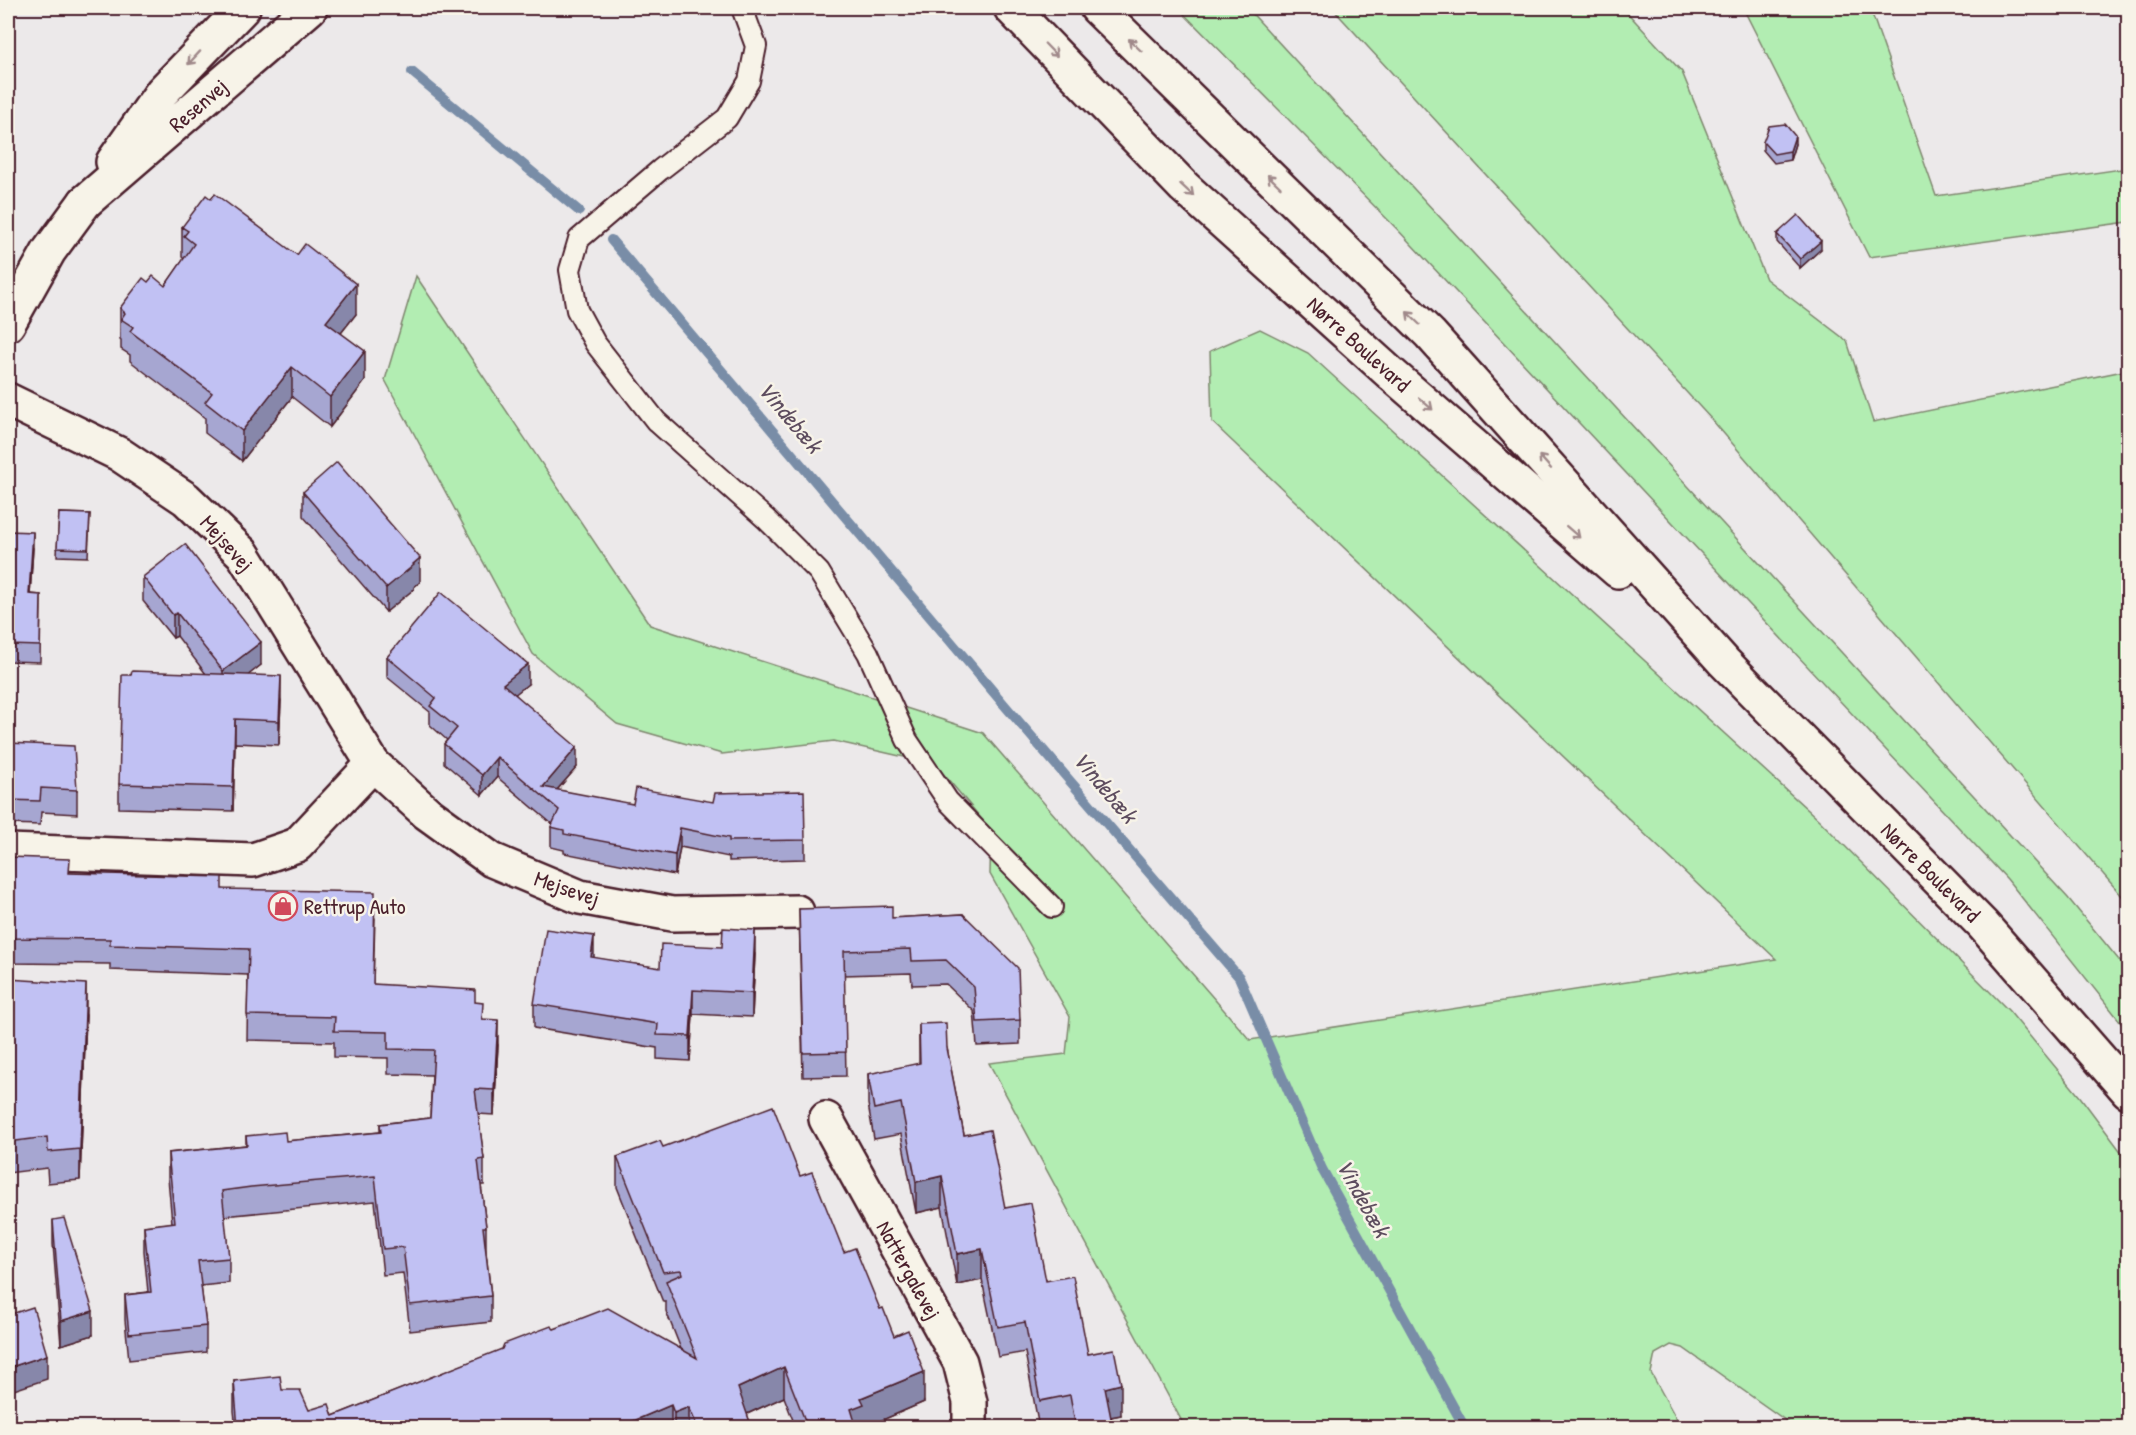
<svg xmlns="http://www.w3.org/2000/svg" width="2136" height="1435" viewBox="0 0 2136 1435" font-family="'Patrick Hand',sans-serif">
<rect width="100%" height="100%" fill="#ece9ea"/>
<filter id="ink" filterUnits="userSpaceOnUse"><feTurbulence type="fractalNoise" baseFrequency=".0167" numOctaves="2"/><feDisplacementMap in="SourceGraphic" scale="12" xChannelSelector="R" yChannelSelector="G"/><feConvolveMatrix kernelMatrix="1 2 1 2 8 2 1 2 1" color-interpolation-filters="sRGB"/></filter>
<g filter="url(#ink)">
<!-- green -->
<g fill="#b2edb2" stroke="#7e866e" stroke-width="1.5">
<polygon points="1178,8 1247,8 2068,898 2128,971 2128,1031 2007,879 1397,229"/>
<polygon points="1332,8 1623,8 1682,72 1766,279 1847,341 1873,422 2128,370 2128,903 1713,421"/>
<polygon points="1743,8 1870,8 1936,196 2128,168 2128,222 1869,257"/>
<polygon points="416,276 650,625 983,733 1250,1040 1776,959 1212,422 1210,351 1260,329 1308,353 1819,820 2009,1011 2081,1098 2128,1161 2128,1427 1795,1427 1683,1348 1671,1345 1655,1354 1651,1373 1681,1427 1185,1427 989,1063 1066,1054 1070,1017 990,874 991,830 935,764 834,741 722,754 617,724 533,654 385,380"/>
</g>
<g fill="none" stroke-linecap="round" stroke-linejoin="round">
<!-- stream -->
<g stroke="#798da7" stroke-width="10">
<polyline points="412,72 579,211"/>
<polyline points="611,240 1007,708 1239,977 1322,1169 1465,1428"/>
</g>
<!-- lane casing -->
<g stroke="#4a1f2b" stroke-width="24">
<polyline id="lane" points="742,8 756,46 749,81 727,118 660,170 579,239 570,270 577,310 595,343 656,421 766,519 819,572 868,653 907,740 948,801 1052,907"/>
</g>
<!-- street casing -->
<g stroke="#4a1f2b" stroke-width="38">
<g id="street">
<polyline points="8,324 49,251 85,202"/>
<polyline points="8,400 119,454 186,499 243,554 373,764 427,813 492,860 580,897 672,914 797,912"/>
<polyline points="8,851 253,860 297,845 373,764"/>
<polyline points="826,1119 960,1362 970,1402 970,1428"/>
</g>
</g>
<!-- secondary casing -->
<g stroke="#4a1f2b" stroke-width="38">
<g id="secondary">
<polyline points="1011,8 1184,187 1389,372 1618,571"/>
<polyline points="1097,8 1430,334 1724,662 1983,925 2128,1091"/>
<polyline points="113,162 162,92 243,8"/>
<polyline points="85,202 310,8"/>
</g>
</g>
<!-- lane -->
<use href="#lane" stroke="#f7f3e8" stroke-width="20"/>
<!-- street -->
<use href="#street" stroke="#f7f3e8" stroke-width="33"/>
<!-- secondary -->
<use href="#secondary" stroke="#f7f3e8" stroke-width="33"/>
</g>
<!-- wall -->
<g fill="#a6a6d1" stroke="#4a1f2b" stroke-width="1.5">
<polygon points="1763,142 1795,144 1790,160 1774,163 1763,150"/>
<polygon points="182,227 356,314 341,333 365,381 330,427 292,397 242,461 205,433 205,418 130,361 130,355 121,349 121,340 120,339 120,308 148,282 165,286 184,259 182,257"/>
<polygon points="1777,234 1821,249 1800,268 1777,242"/>
<polygon points="303,492 420,582 414,587 414,589 386,612 303,516"/>
<polygon points="59,513 90,514 88,557 57,556"/>
<polygon points="8,531 33,548 30,594 41,595 40,662 8,661"/>
<polygon points="143,577 261,665 248,675 281,700 279,745 235,743 233,811 119,808 119,784 206,674 177,636 173,638 143,601"/>
<polygon points="387,657 528,684 515,694 577,767 557,790 805,840 805,859 729,861 729,857 680,847 675,875 564,853 564,850 551,847 551,827 552,824 497,777 482,795 444,763 444,744 447,740 430,725 430,712 387,677"/>
<polygon points="8,743 77,790 77,814 41,812 40,825 8,824"/>
<polygon points="8,857 70,873 222,889 375,918 373,984 475,1002 483,1019 498,1045 494,1115 478,1114 484,1159 484,1185 481,1185 486,1227 486,1252 491,1296 491,1322 410,1331 403,1273 383,1275 375,1201 224,1216 229,1258 229,1283 201,1286 206,1326 206,1352 129,1360 125,1320 125,1295 148,1292 144,1251 144,1226 172,1223 168,1178 168,1153 246,1145 246,1136 286,1141 380,1132 380,1124 430,1118 432,1075 388,1074 388,1058 334,1057 334,1042 247,1040 248,975 110,970 110,964 8,963"/>
<polygon points="799,909 892,918 963,914 1020,1020 1020,1044 977,1046 974,1011 946,984 912,985 911,973 844,975 846,1076 803,1077"/>
<polygon points="755,954 752,1017 693,1014 690,1061 657,1059 657,1048 534,1028 534,1004 594,958 660,968"/>
<polygon points="8,979 86,1015 80,1180 48,1183 47,1168 8,1173"/>
<polygon points="919,1024 947,1048 964,1135 1088,1354 1121,1415 1111,1417 1113,1428 1070,1428 1070,1426 1060,1428 1039,1428 1025,1352 998,1357 982,1280 957,1285 942,1207 916,1213 901,1134 874,1139 868,1104 868,1074 919,1064"/>
<polygon points="663,1147 800,1176 844,1252 880,1309 894,1336 924,1402 864,1428 796,1428 784,1397 747,1414 752,1428 236,1428 234,1411 234,1381 282,1390 309,1410 333,1416 554,1329 681,1349 666,1311 666,1302 663,1302 617,1187 617,1157"/>
<polygon points="53,1220 93,1335 61,1345 53,1244"/>
</g>
<!-- shaded-wall -->
<g fill="#8787aa" stroke="#4a1f2b" stroke-width="1.5">
<polygon points="1795,136 1795,144 1790,160 1790,151"/>
<polygon points="1821,241 1821,249 1800,268 1800,259"/>
<polygon points="356,284 356,314 326,352 326,322"/>
<polygon points="365,351 365,381 330,427 330,397"/>
<polygon points="292,367 292,397 242,461 242,431"/>
<polygon points="33,532 33,548 29,611 29,594"/>
<polygon points="420,558 420,582 414,587 414,589 386,612 386,588"/>
<polygon points="177,613 177,636 173,638 173,615"/>
<polygon points="261,642 261,665 223,695 223,671"/>
<polygon points="528,664 528,684 503,704 503,684"/>
<polygon points="281,676 281,700 279,745 279,721"/>
<polygon points="235,719 235,743 233,811 233,787"/>
<polygon points="577,747 577,767 548,800 543,787"/>
<polygon points="497,757 497,777 482,795 482,775"/>
<polygon points="680,828 680,847 675,875 675,855"/>
<polygon points="755,930 755,954 752,1017 752,993"/>
<polygon points="594,936 594,961 591,957"/>
<polygon points="86,984 86,1015 80,1180 80,1149"/>
<polygon points="693,990 693,1014 690,1061 690,1036"/>
<polygon points="498,1020 498,1045 494,1115 494,1090"/>
<polygon points="942,1176 942,1207 916,1213 916,1182"/>
<polygon points="11,1235 11,1251 8,1252 8,1236"/>
<polygon points="982,1249 982,1280 957,1285 957,1254"/>
<polygon points="93,1311 93,1335 61,1345 61,1321"/>
<polygon points="47,1355 47,1379 8,1392 8,1368"/>
<polygon points="784,1367 784,1397 738,1418 738,1388"/>
<polygon points="924,1372 924,1402 864,1428 848,1428 851,1409 861,1398"/>
<polygon points="1121,1384 1121,1415 1105,1418 1105,1388"/>
<polygon points="671,1405 671,1428 617,1428"/>
<polygon points="689,1407 689,1428 674,1428 674,1413"/>
</g>
<!-- building -->
<g fill="#c1c1f3" stroke="#4a1f2b" stroke-width="1.5">
<polygon points="1785,124 1795,136 1790,151 1774,154 1763,142 1769,126"/>
<polygon points="215,194 297,255 305,244 356,284 326,322 365,351 330,397 292,367 242,431 205,402 212,393 130,331 133,327 121,319 125,313 120,308 143,278 148,282 153,276 165,286 194,244 184,236 188,231 182,227 206,195 211,199"/>
<polygon points="1798,215 1821,241 1800,259 1777,234"/>
<polygon points="337,462 420,558 413,564 414,565 386,588 303,492"/>
<polygon points="59,513 90,514 88,549 57,548"/>
<polygon points="8,531 33,532 29,594 41,595 40,646 8,645"/>
<polygon points="185,544 261,642 223,671 177,613 173,615 143,577"/>
<polygon points="441,592 528,664 503,684 577,747 543,787 633,804 636,788 713,802 715,793 804,791 805,840 729,841 729,838 680,828 675,855 564,834 564,830 551,827 559,810 497,757 482,775 444,744 457,728 430,706 436,698 387,657"/>
<polygon points="132,671 281,676 279,721 235,719 233,787 119,784 122,675 131,675"/>
<polygon points="8,743 74,746 77,790 41,788 40,801 8,800"/>
<polygon points="8,857 70,859 69,873 222,877 222,889 375,892 373,984 475,990 475,1002 483,1003 482,1019 498,1020 494,1090 475,1089 484,1159 478,1160 486,1227 483,1227 491,1296 410,1305 403,1247 383,1249 375,1176 251,1187 222,1191 229,1258 198,1261 206,1326 129,1334 125,1295 151,1292 144,1226 175,1222 168,1153 247,1145 246,1136 285,1132 286,1141 381,1132 380,1124 430,1118 434,1050 388,1049 388,1032 334,1031 335,1017 247,1015 249,949 110,945 110,939 8,938"/>
<polygon points="892,906 892,918 963,914 1018,968 1020,1020 977,1022 974,987 946,960 912,961 911,949 844,951 846,1052 803,1053 799,909"/>
<polygon points="723,928 755,930 752,993 693,990 690,1036 657,1035 658,1024 534,1004 546,929 594,936 591,957 660,968 661,944 722,947"/>
<polygon points="8,979 86,984 80,1149 48,1152 47,1137 8,1142"/>
<polygon points="946,1023 947,1048 964,1135 990,1130 1005,1208 1031,1203 1046,1281 1073,1276 1088,1354 1114,1349 1121,1384 1105,1388 1113,1428 1076,1428 1070,1395 1040,1401 1025,1322 998,1327 982,1249 957,1254 942,1176 916,1182 901,1103 874,1109 868,1074 920,1063 919,1024"/>
<polygon points="773,1106 800,1176 812,1172 844,1252 855,1248 880,1309 883,1308 894,1336 908,1330 924,1372 861,1398 864,1404 851,1409 856,1425 848,1428 808,1428 784,1367 738,1388 752,1428 698,1428 689,1407 674,1413 671,1405 617,1428 238,1428 234,1381 280,1376 282,1390 300,1390 309,1410 329,1404 333,1416 502,1349 504,1344 551,1326 554,1329 608,1308 697,1358 666,1281 682,1274 681,1270 663,1272 617,1157 660,1141 663,1147"/>
<polygon points="64,1218 93,1311 61,1321 53,1220"/>
<polygon points="8,1223 11,1235 8,1236"/>
<polygon points="33,1307 47,1355 8,1368 8,1315"/>
</g>
<!-- one-way arrows -->
<defs><path id="oneway-shaft" d="M-6 0H5M1.5-3L5.5 0L1.5 3" fill="none" stroke-width="1.6" stroke-linecap="round" stroke-linejoin="round" transform="scale(1.5)"/></defs>
<g stroke="#a0898a">
<use href="#oneway-shaft" transform="translate(1135 45) rotate(-136)"/>
<use href="#oneway-shaft" transform="translate(1051 50) rotate(46)"/>
<use href="#oneway-shaft" transform="translate(194 58) rotate(133)"/>
<use href="#oneway-shaft" transform="translate(1274 181) rotate(-136)"/>
<use href="#oneway-shaft" transform="translate(1187 190) rotate(43)"/>
<use href="#oneway-shaft" transform="translate(1413 318) rotate(-136)"/>
<use href="#oneway-shaft" transform="translate(1426 404) rotate(41)"/>
<use href="#oneway-shaft" transform="translate(1545 462) rotate(-132)"/>
<use href="#oneway-shaft" transform="translate(1573 532) rotate(41)"/>
</g>
</g>
<!-- icons -->
<defs>
<g id="shop-ring" transform="scale(1.5)"><circle r="9.5" fill="#f7f3e8" stroke="#d1495b" stroke-width="1.5"/><path d="M-5-2.5h2.3a2.7 3.5 0 0 1 5.4 0H5L5.5 6h-11ZM-1.5-2.5h3a1.5 2.3 0 0 0-3 0Z" fill="#d1495b"/></g>
</defs>
<g fill-rule="evenodd">
<use href="#shop-ring" x="283" y="906"/>
</g>
<g text-anchor="middle" stroke-width="5" stroke-linejoin="round" paint-order="stroke">
<!-- street labels -->
<g font-size="22" fill="#4a1f2b" stroke="#f7f3e8">
<text transform="translate(198 105) rotate(-41)" y="8">Resenvej</text>
<text transform="translate(1359 344) rotate(42)" y="8">Nørre Boulevard</text>
<text transform="translate(227 543) rotate(48)" y="8">Mejsevej</text>
<text transform="translate(1931 872) rotate(45)" y="8">Nørre Boulevard</text>
<text transform="translate(567 888) rotate(19)" y="8">Mejsevej</text>
<text transform="translate(909 1270) rotate(61)" y="8">Nattergalevej</text>
</g>
<!-- poi labels -->
<g font-size="22" fill="#4a1f2b" stroke="#f7f3e8" text-anchor="start">
<text x="304" y="914">Rettrup Auto</text>
</g>
<!-- water labels -->
<g font-size="24" font-style="italic" fill="#5e4d5f" stroke="#f7f3e8">
<text transform="translate(790 417) rotate(50)" y="8">Vindebæk</text>
<text transform="translate(1105 787) rotate(50)" y="8">Vindebæk</text>
<text transform="translate(1363 1198) rotate(61)" y="8">Vindebæk</text>
</g>
</g>
<!-- margin -->
<rect width="2136" height="1435" fill="none" stroke="#f7f3e8" stroke-width="30"/>
<rect x="15" y="15" width="2106" height="1405" fill="none" stroke="#4a1f2b" stroke-width="2" filter="url(#ink)"/>
</svg>
